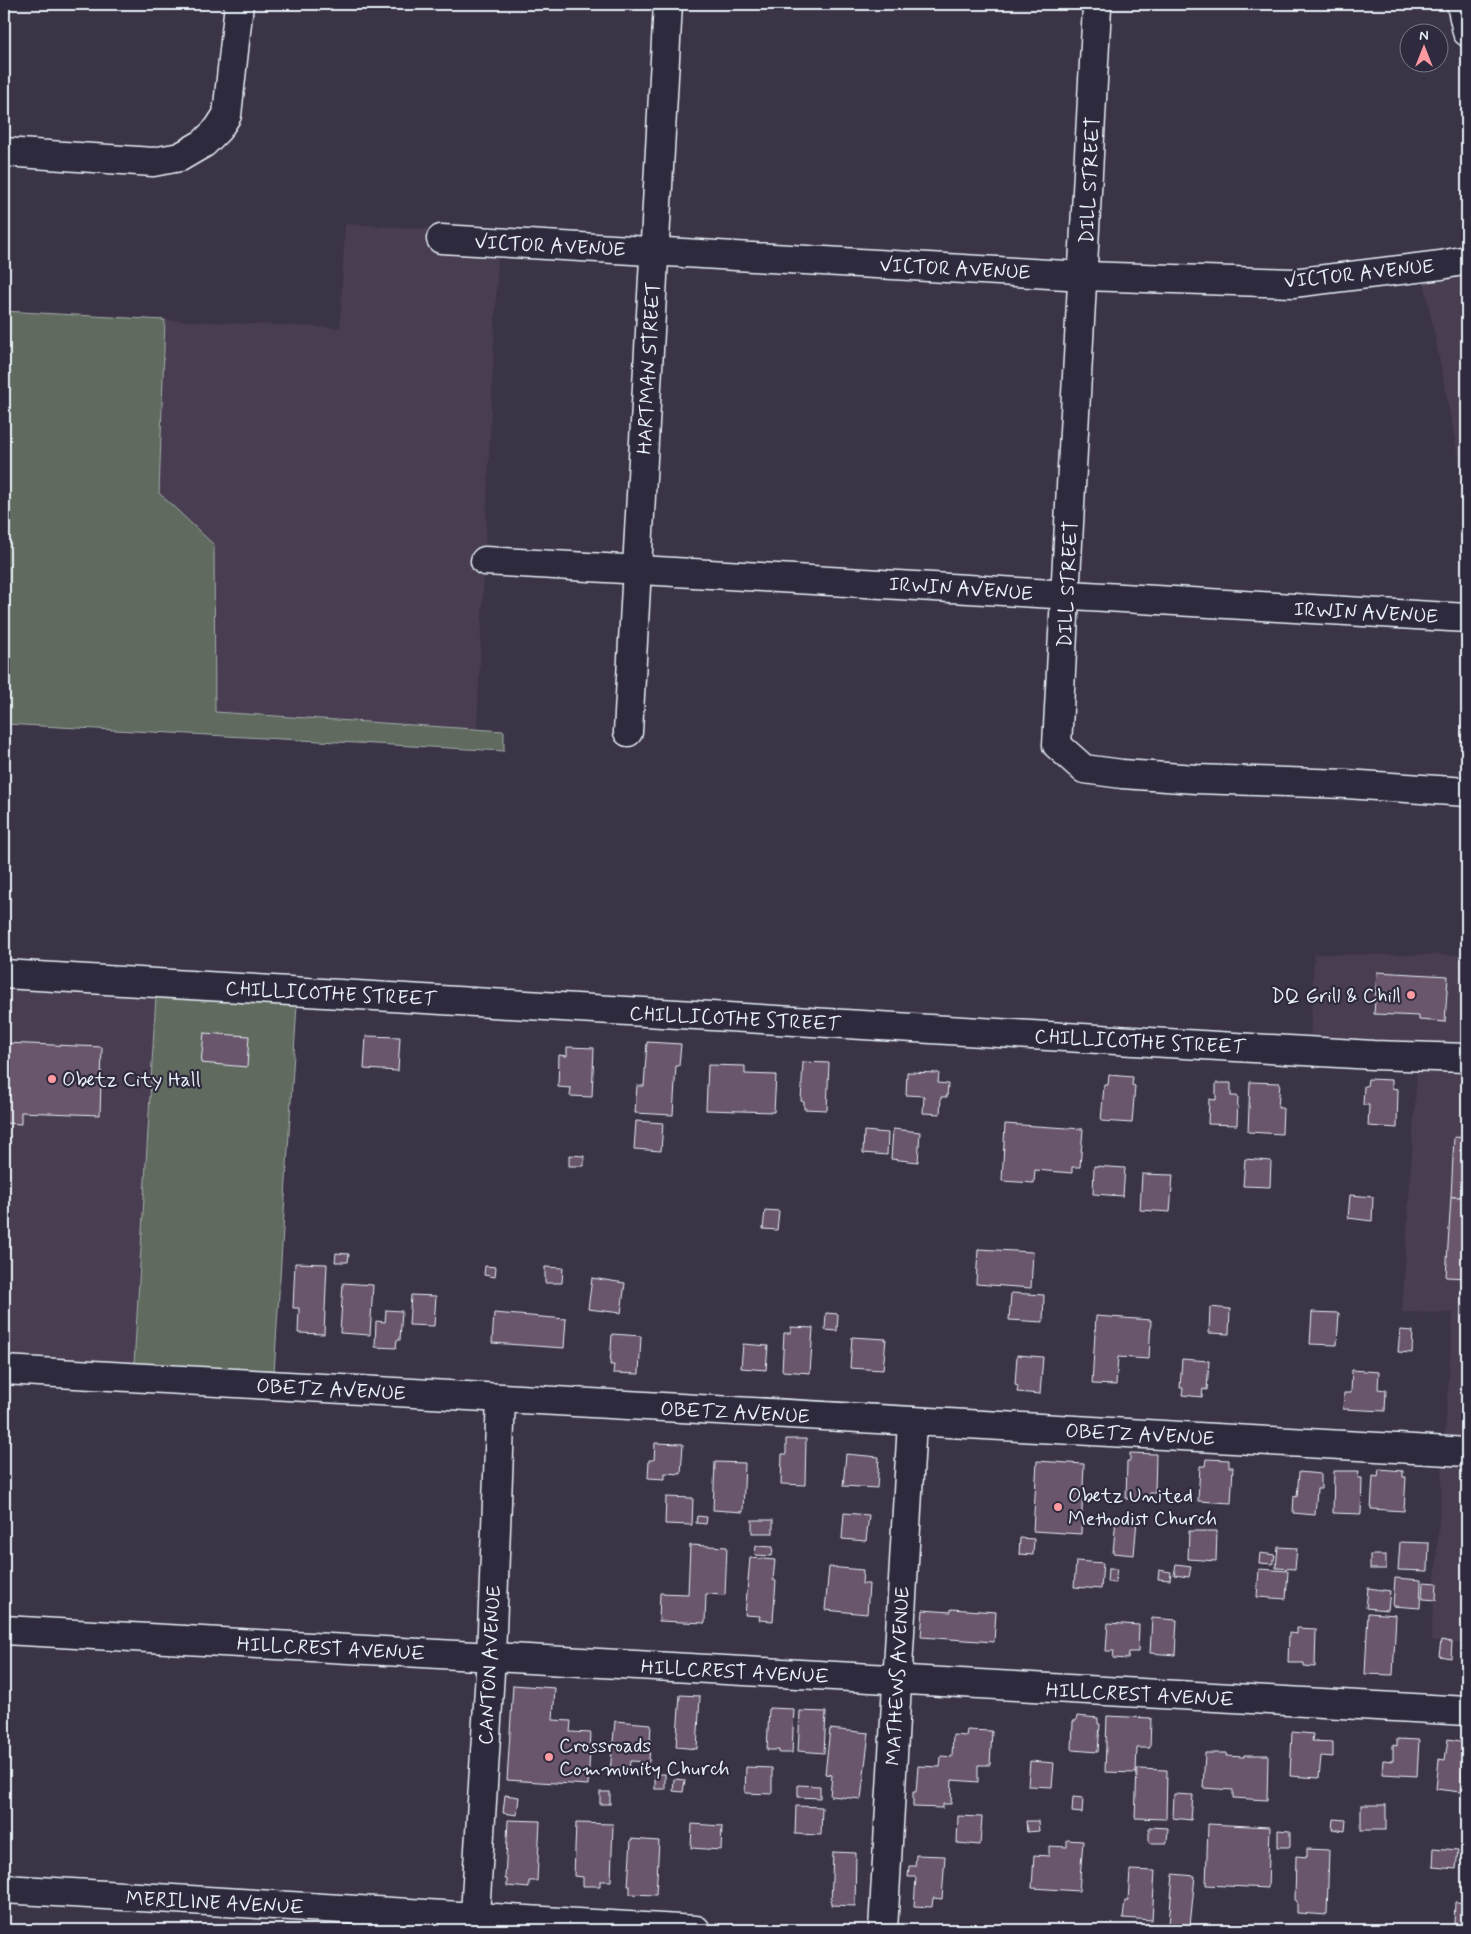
<svg xmlns="http://www.w3.org/2000/svg" width="1471" height="1934" viewBox="0 0 1471 1934" font-family="Mynerve,sans-serif">
<rect width="100%" height="100%" fill="#3b3346"/>
<filter id="ink" filterUnits="userSpaceOnUse"><feTurbulence type="fractalNoise" baseFrequency=".02" numOctaves="2"/><feDisplacementMap in="SourceGraphic" scale="10" xChannelSelector="R" yChannelSelector="G"/><feConvolveMatrix kernelMatrix="1 2 1 2 8 2 1 2 1" color-interpolation-filters="sRGB"/></filter>
<g filter="url(#ink)">
<!-- built -->
<g fill="#493e51">
<polygon points="345,224 499,233 477,729 214,712 214,545 159,493 165,320 340,328"/>
<polygon points="1467,277 1467,502 1424,281"/>
<polygon points="1314,954 1467,955 1467,1644 1431,1641 1453,1313 1402,1312 1417,1069 1309,1065"/>
<polygon points="4,987 156,996 134,1365 4,1357"/>
</g>
<!-- green -->
<g fill="#606b5f" stroke="#a4aeac">
<polygon points="4,311 165,320 159,493 214,545 215,712 504,731 504,751 4,724"/>
<polygon points="156,996 297,1005 274,1374 134,1365"/>
</g>
<!-- building -->
<g fill="#6b566c" stroke="#e8f1f8">
<polygon points="1377,972 1448,976 1445,1022 1419,1020 1419,1016 1374,1014"/>
<polygon points="204,1033 249,1036 247,1067 201,1063"/>
<polygon points="366,1036 400,1037 398,1071 364,1069"/>
<polygon points="647,1042 681,1044 679,1066 676,1066 673,1115 635,1113 637,1086 644,1086"/>
<polygon points="4,1043 102,1047 100,1115 21,1112 21,1124 4,1123"/>
<polygon points="567,1047 594,1048 592,1097 570,1096 571,1088 558,1087 559,1055 567,1056"/>
<polygon points="803,1062 829,1063 827,1110 804,1109 804,1102 801,1101"/>
<polygon points="708,1065 745,1066 745,1074 776,1075 774,1112 706,1110"/>
<polygon points="907,1072 939,1073 938,1083 948,1084 947,1097 941,1097 940,1114 923,1113 924,1096 906,1095"/>
<polygon points="1109,1075 1133,1077 1132,1085 1135,1086 1132,1123 1101,1121 1104,1085 1108,1085"/>
<polygon points="1368,1079 1392,1080 1392,1088 1398,1089 1397,1128 1368,1126 1369,1105 1363,1105 1364,1086 1367,1086"/>
<polygon points="1250,1082 1280,1083 1278,1108 1283,1108 1282,1134 1248,1132"/>
<polygon points="1216,1083 1231,1083 1231,1096 1238,1096 1237,1125 1208,1124 1209,1099 1216,1100"/>
<polygon points="636,1121 663,1123 661,1151 634,1149"/>
<polygon points="1005,1124 1083,1129 1080,1167 1072,1167 1072,1173 1035,1170 1034,1183 1002,1181"/>
<polygon points="893,1129 920,1132 918,1162 891,1159"/>
<polygon points="864,1131 888,1133 887,1155 863,1153"/>
<polygon points="1454,1137 1467,1138 1467,1197 1451,1197"/>
<polygon points="569,1155 584,1156 584,1166 569,1166"/>
<polygon points="1245,1159 1271,1161 1270,1187 1243,1186"/>
<polygon points="1094,1166 1125,1168 1123,1196 1093,1194"/>
<polygon points="1142,1174 1173,1175 1170,1212 1140,1210"/>
<polygon points="1350,1195 1373,1197 1372,1221 1348,1218"/>
<polygon points="1451,1197 1467,1197 1467,1278 1446,1277"/>
<polygon points="765,1210 779,1211 777,1230 763,1229"/>
<polygon points="978,1249 1033,1252 1031,1288 976,1284"/>
<polygon points="336,1253 349,1254 348,1262 335,1262"/>
<polygon points="295,1263 327,1264 324,1334 298,1333 299,1308 293,1308"/>
<polygon points="485,1266 496,1267 495,1277 484,1275"/>
<polygon points="545,1267 563,1268 562,1283 545,1283"/>
<polygon points="592,1278 625,1283 621,1313 588,1309"/>
<polygon points="343,1283 373,1285 370,1335 340,1333"/>
<polygon points="1011,1293 1044,1295 1043,1322 1009,1320"/>
<polygon points="411,1295 436,1296 434,1326 409,1325"/>
<polygon points="1210,1307 1230,1309 1229,1334 1209,1333"/>
<polygon points="386,1310 402,1311 400,1340 397,1340 396,1348 375,1347 376,1321 385,1322"/>
<polygon points="1312,1312 1339,1313 1337,1345 1310,1344"/>
<polygon points="494,1313 566,1319 564,1348 492,1343"/>
<polygon points="826,1313 838,1314 837,1331 825,1330"/>
<polygon points="1096,1316 1151,1320 1149,1359 1118,1357 1116,1385 1092,1384"/>
<polygon points="791,1327 813,1328 810,1373 782,1371 784,1333 791,1333"/>
<polygon points="1400,1330 1413,1331 1412,1353 1398,1352"/>
<polygon points="612,1334 641,1336 639,1374 613,1373 614,1365 610,1365"/>
<polygon points="852,1337 886,1339 883,1370 850,1368"/>
<polygon points="743,1344 768,1346 766,1370 741,1368"/>
<polygon points="1017,1355 1043,1357 1040,1394 1017,1392 1018,1386 1015,1385"/>
<polygon points="1182,1359 1209,1361 1207,1390 1203,1389 1202,1397 1182,1395 1183,1388 1180,1388"/>
<polygon points="1352,1370 1379,1372 1378,1389 1386,1390 1385,1411 1343,1409 1344,1393 1351,1393"/>
<polygon points="786,1439 806,1439 805,1485 781,1484 782,1454 786,1454"/>
<polygon points="655,1443 683,1444 681,1474 665,1473 665,1479 648,1478 649,1460 654,1460"/>
<polygon points="1130,1453 1156,1454 1155,1493 1150,1493 1150,1500 1126,1499 1127,1461 1130,1461"/>
<polygon points="846,1454 879,1457 877,1488 843,1486"/>
<polygon points="1206,1459 1229,1460 1229,1467 1233,1467 1231,1503 1198,1501 1200,1466 1205,1466"/>
<polygon points="1037,1461 1084,1464 1081,1534 1033,1531"/>
<polygon points="715,1462 745,1463 743,1512 713,1510"/>
<polygon points="1379,1469 1403,1471 1403,1477 1406,1477 1404,1511 1371,1509 1373,1476 1378,1477"/>
<polygon points="1334,1471 1359,1471 1358,1478 1362,1478 1361,1514 1333,1513"/>
<polygon points="1299,1472 1321,1474 1321,1489 1317,1489 1315,1515 1293,1513 1294,1496 1297,1497"/>
<polygon points="666,1497 693,1498 692,1525 665,1524"/>
<polygon points="844,1513 869,1515 866,1541 842,1539"/>
<polygon points="697,1516 707,1517 706,1524 696,1523"/>
<polygon points="1116,1518 1137,1520 1134,1555 1113,1553"/>
<rect x="752" y="1520" width="21" height="13"/>
<polygon points="1189,1531 1217,1531 1216,1561 1188,1559"/>
<polygon points="1020,1538 1034,1539 1033,1555 1019,1554"/>
<polygon points="1400,1542 1429,1543 1428,1571 1398,1570"/>
<polygon points="690,1545 727,1547 725,1595 706,1594 705,1623 659,1621 660,1593 688,1594"/>
<polygon points="756,1546 773,1547 772,1556 755,1555"/>
<polygon points="1278,1547 1297,1548 1295,1569 1276,1568"/>
<polygon points="1260,1553 1275,1555 1273,1564 1259,1563"/>
<rect x="1370" y="1555" width="16" height="14"/>
<polygon points="750,1558 775,1560 773,1580 776,1581 773,1621 759,1620 760,1616 745,1615"/>
<polygon points="1076,1561 1103,1563 1101,1589 1074,1587"/>
<polygon points="1176,1564 1191,1566 1189,1577 1174,1575"/>
<polygon points="829,1567 863,1570 862,1584 869,1584 867,1614 825,1610"/>
<polygon points="1108,1569 1117,1569 1115,1583 1107,1582"/>
<polygon points="1259,1569 1288,1571 1286,1599 1257,1597"/>
<polygon points="1159,1570 1171,1572 1170,1580 1158,1579"/>
<polygon points="1395,1578 1421,1580 1420,1608 1393,1606"/>
<polygon points="1423,1582 1437,1583 1436,1600 1422,1599"/>
<polygon points="1368,1588 1390,1591 1388,1610 1366,1608"/>
<polygon points="951,1609 996,1612 994,1642 921,1637 923,1610 951,1612"/>
<polygon points="1368,1613 1396,1615 1393,1675 1365,1674"/>
<polygon points="1152,1618 1177,1620 1175,1655 1150,1653"/>
<polygon points="1108,1623 1139,1625 1138,1652 1129,1652 1128,1659 1113,1658 1114,1651 1106,1651"/>
<polygon points="1297,1628 1316,1629 1315,1667 1304,1666 1304,1663 1288,1663 1289,1633 1297,1634"/>
<polygon points="1441,1640 1452,1642 1451,1658 1439,1656"/>
<polygon points="513,1685 555,1688 553,1720 571,1721 570,1732 591,1733 588,1785 507,1780"/>
<polygon points="680,1695 700,1696 697,1749 676,1747"/>
<polygon points="769,1708 794,1709 792,1753 779,1753 779,1750 767,1750"/>
<polygon points="800,1711 826,1712 824,1753 798,1751"/>
<polygon points="1077,1716 1098,1718 1098,1724 1100,1724 1098,1752 1072,1750 1073,1721 1076,1721"/>
<polygon points="1107,1716 1151,1718 1150,1748 1137,1748 1136,1773 1105,1772"/>
<polygon points="615,1721 651,1724 649,1762 630,1761 629,1773 610,1772"/>
<polygon points="830,1729 869,1733 861,1799 830,1796 832,1775 825,1774"/>
<polygon points="967,1730 992,1731 990,1765 978,1765 978,1782 952,1780 951,1804 943,1804 943,1808 913,1807 913,1792 916,1792 918,1766 940,1767 941,1756 952,1757 953,1735 966,1736"/>
<polygon points="1292,1732 1313,1734 1312,1741 1333,1742 1333,1757 1321,1756 1319,1778 1290,1776"/>
<polygon points="1397,1739 1419,1740 1417,1776 1382,1774 1383,1760 1393,1761 1393,1745 1397,1746"/>
<polygon points="1448,1739 1466,1742 1460,1792 1436,1789 1439,1759 1445,1760"/>
<polygon points="1205,1753 1227,1753 1226,1756 1244,1757 1244,1755 1268,1755 1267,1800 1233,1798 1233,1790 1203,1788"/>
<polygon points="1030,1761 1054,1763 1052,1787 1028,1786"/>
<polygon points="746,1767 772,1768 772,1794 745,1793"/>
<polygon points="1137,1769 1167,1770 1166,1819 1135,1818"/>
<rect x="655" y="1774" width="10" height="15"/>
<polygon points="674,1779 685,1780 683,1792 673,1791"/>
<polygon points="798,1785 820,1786 820,1798 798,1797"/>
<rect x="600" y="1792" width="10" height="12"/>
<polygon points="1174,1794 1193,1795 1191,1820 1173,1818"/>
<polygon points="505,1795 519,1797 517,1815 503,1813"/>
<polygon points="1073,1797 1083,1798 1082,1813 1072,1812"/>
<rect x="1361" y="1805" width="25" height="25"/>
<polygon points="796,1806 822,1807 821,1835 795,1834"/>
<polygon points="958,1816 982,1817 980,1845 957,1843"/>
<polygon points="1333,1819 1346,1820 1345,1831 1332,1829"/>
<polygon points="508,1820 540,1821 537,1881 529,1881 529,1888 507,1886 507,1879 505,1879"/>
<polygon points="1026,1821 1038,1821 1039,1831 1027,1832"/>
<polygon points="576,1823 613,1824 611,1881 600,1881 600,1886 583,1886 583,1877 574,1876"/>
<polygon points="692,1824 722,1826 721,1850 691,1848"/>
<polygon points="1208,1824 1270,1827 1268,1888 1206,1885"/>
<polygon points="1149,1827 1168,1828 1167,1843 1149,1843"/>
<polygon points="1278,1830 1290,1831 1290,1847 1278,1847"/>
<polygon points="631,1839 659,1841 656,1895 630,1894 630,1886 628,1886"/>
<polygon points="1067,1840 1083,1841 1079,1891 1032,1888 1034,1855 1049,1856 1049,1846 1067,1847"/>
<polygon points="1434,1848 1458,1850 1456,1869 1433,1867"/>
<polygon points="1307,1849 1329,1850 1327,1915 1297,1913 1297,1901 1295,1901 1296,1856 1307,1857"/>
<polygon points="833,1852 856,1853 855,1906 831,1905"/>
<polygon points="916,1855 945,1856 942,1899 933,1898 932,1907 914,1906 916,1877 908,1877 909,1866 915,1866"/>
<polygon points="1130,1870 1155,1871 1152,1920 1123,1918 1125,1901 1128,1901"/>
<polygon points="1173,1874 1195,1876 1190,1926 1169,1924"/>
<polygon points="1455,1902 1467,1903 1467,1925 1454,1924"/>
</g>
<g fill="none" stroke-linecap="round" stroke-linejoin="round">
<!-- minor casing -->
<g stroke="#e8f1f8" stroke-width="31">
<g id="minor">
<polyline points="1096,4 1097,7 1057,745 1084,769 1122,774 1196,779 1346,784 1467,792"/>
<polyline points="4,152 153,162 180,157 204,143 218,129 227,115 239,4"/>
<polyline points="441,239 1084,276 1293,283 1441,265 1467,260"/>
<polyline points="485,561 1467,618"/>
<polyline points="628,732 668,4"/>
<polyline points="4,974 1048,1036 1373,1055 1467,1058"/>
<polyline points="4,1370 1467,1452"/>
<polyline points="4,1630 1467,1711"/>
<polyline points="4,1889 696,1930"/>
<polyline points="474,1930 491,1656 501,1399"/>
<polyline points="883,1930 912,1422"/>
</g>
</g>
<!-- major casing -->
<g stroke="#e8f1f8" stroke-width="31">
<polyline id="major" points="1461,4 1467,32"/>
</g>
<!-- minor -->
<use href="#minor" stroke="#2f2a3d" stroke-width="28"/>
<!-- major -->
<use href="#major" stroke="#2f2a3d" stroke-width="28"/>
</g>
</g>
<!-- markers -->
<g fill="#ff9aa2" stroke="#2f2a3d" stroke-width="2">
<circle cx="1411" cy="995" r="5"/>
<circle cx="52" cy="1079" r="5"/>
<circle cx="1058" cy="1507" r="5"/>
<circle cx="549" cy="1757" r="5"/>
</g>
<g text-anchor="middle" stroke-width="4.5" stroke-linejoin="round" paint-order="stroke">
<!-- street labels -->
<g font-size="20" fill="#e8f1f8" stroke="#2f2a3d">
<text transform="translate(1089 180) rotate(-87)" y="7">DILL STREET</text>
<text transform="translate(550 245) rotate(3)" y="7">VICTOR AVENUE</text>
<text transform="translate(955 268) rotate(3)" y="7">VICTOR AVENUE</text>
<text transform="translate(1359 273) rotate(-6)" y="7">VICTOR AVENUE</text>
<text transform="translate(648 368) rotate(-87)" y="7">HARTMAN STREET</text>
<text transform="translate(1067 584) rotate(-87)" y="7">DILL STREET</text>
<text transform="translate(961 588) rotate(4)" y="7">IRWIN AVENUE</text>
<text transform="translate(1366 612) rotate(3)" y="7">IRWIN AVENUE</text>
<text transform="translate(331 993) rotate(3)" y="7">CHILLICOTHE STREET</text>
<text transform="translate(735 1018) rotate(3)" y="7">CHILLICOTHE STREET</text>
<text transform="translate(1140 1041) rotate(3)" y="7">CHILLICOTHE STREET</text>
<text transform="translate(331 1389) rotate(3)" y="7">OBETZ AVENUE</text>
<text transform="translate(735 1412) rotate(3)" y="7">OBETZ AVENUE</text>
<text transform="translate(1140 1434) rotate(3)" y="7">OBETZ AVENUE</text>
<text transform="translate(331 1648) rotate(3)" y="7">HILLCREST AVENUE</text>
<text transform="translate(489 1665) rotate(-87)" y="7">CANTON AVENUE</text>
<text transform="translate(735 1671) rotate(3)" y="7">HILLCREST AVENUE</text>
<text transform="translate(897 1676) rotate(-87)" y="7">MATHEWS AVENUE</text>
<text transform="translate(1140 1694) rotate(3)" y="7">HILLCREST AVENUE</text>
<text transform="translate(215 1902) rotate(3)" y="7">MERILINE AVENUE</text>
</g>
<!-- poi labels -->
<g font-size="20" fill="#e8f1f8" stroke="#2f2a3d" text-anchor="start">
<text x="1401" y="1002" text-anchor="end">DQ Grill &amp; Chill</text>
<text x="62" y="1086">Obetz City Hall</text>
<text x="1068" y="1502">Obetz United<tspan x="1068" dy="23">Methodist Church</tspan></text>
<text x="559" y="1752">Crossroads<tspan x="559" dy="23">Community Church</tspan></text>
</g>
</g>
<!-- margin -->
<rect width="1471" height="1934" fill="none" stroke="#2f2a3d" stroke-width="20"/>
<rect x="10" y="10" width="1451" height="1914" fill="none" stroke="#e8f1f8" stroke-width="2" filter="url(#ink)"/>
<!-- north arrow -->
<g transform="translate(1424 48)"><circle r="24" fill="#2f2a3d" stroke="#797a88"/>
<path d="M0-4L9 19L0 12L-9 19Z" fill="#ff9aa2"/>
<text y="-8" font-size="14" font-weight="bold" text-anchor="middle" fill="#e8f1f8">N</text>
</g>
</svg>
